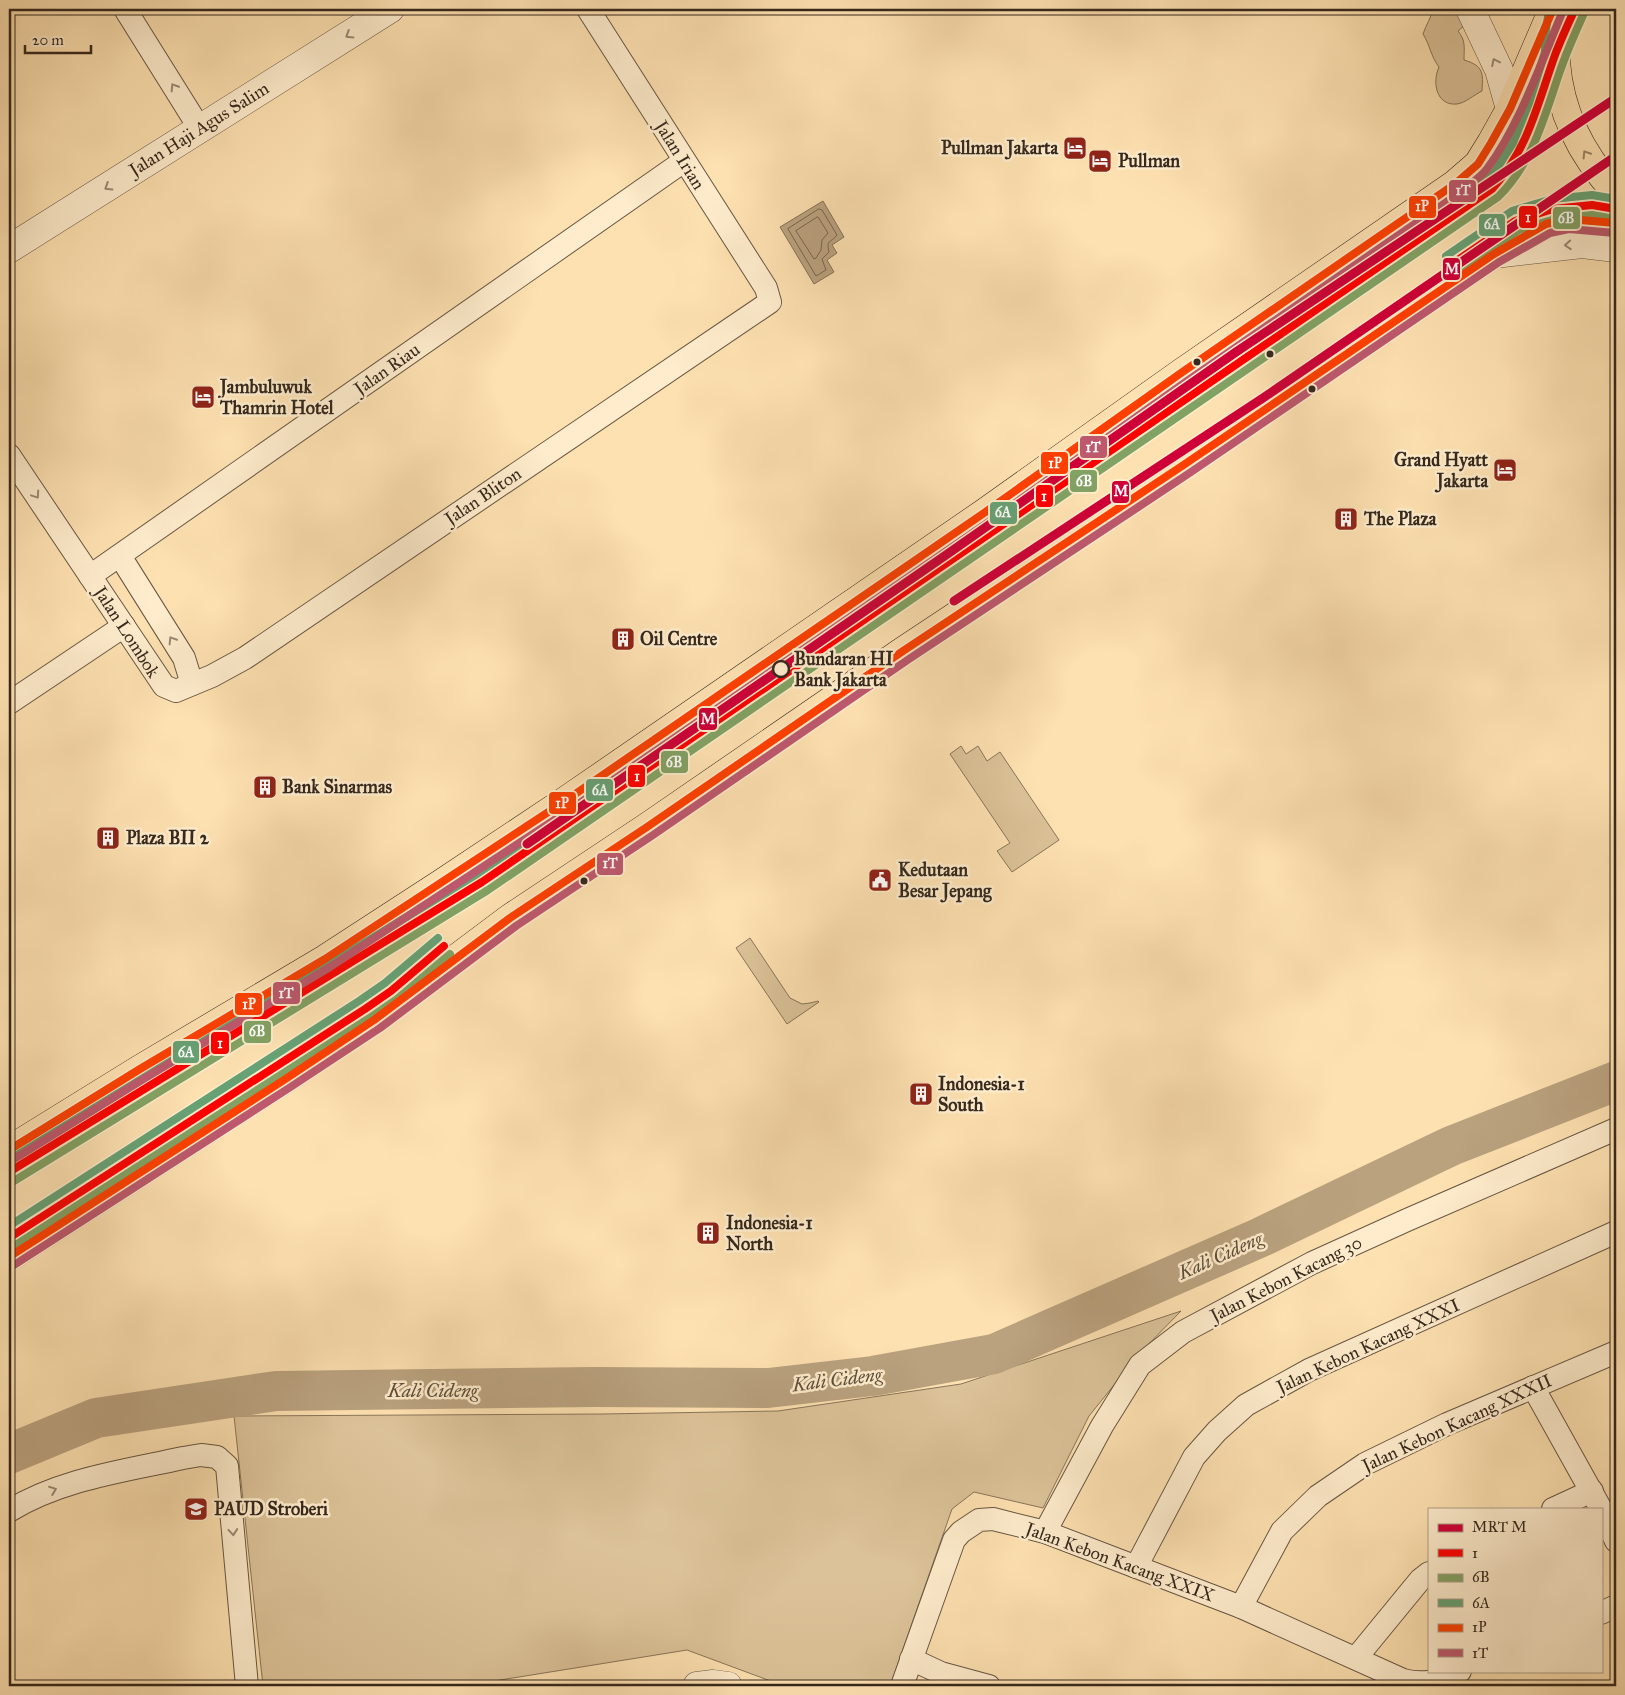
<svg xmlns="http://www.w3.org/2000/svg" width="1625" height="1695" viewBox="0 0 1625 1695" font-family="'IM FELL Great Primer',serif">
<rect width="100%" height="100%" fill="#fee1b1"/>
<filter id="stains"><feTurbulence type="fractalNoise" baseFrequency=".004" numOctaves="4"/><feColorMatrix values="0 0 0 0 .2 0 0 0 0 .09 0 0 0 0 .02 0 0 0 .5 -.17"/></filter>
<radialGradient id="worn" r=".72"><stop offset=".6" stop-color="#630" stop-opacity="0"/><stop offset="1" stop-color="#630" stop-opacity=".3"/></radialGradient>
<!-- green -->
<g fill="#dcc298" stroke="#88755a">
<path d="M1433,9H1467L1465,25L1458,31C1466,41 1464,47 1464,60C1484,66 1483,73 1482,91C1474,95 1465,103 1457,104C1436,106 1432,82 1439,67C1431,57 1430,45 1423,34C1426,25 1431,18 1433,9Z"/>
<polygon points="961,746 966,754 978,746 987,761 1000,752 1059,840 1012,872 997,851 1010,843 950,754"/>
<polygon points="750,938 790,998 802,1004 810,1003 818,1001 819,1002 787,1024 736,948"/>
<polygon points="1181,1311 1139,1354 1089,1416 1043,1508 974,1492 952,1509 890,1686 784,1686 687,1650 463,1686 263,1686 234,1416 602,1414 778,1411 961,1384"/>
</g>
<!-- water -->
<polygon fill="#baa27f" stroke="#857158" points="823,201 844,237 832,245 837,253 827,260 834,272 814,284 780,227"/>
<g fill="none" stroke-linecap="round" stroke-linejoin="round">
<!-- shore -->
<g stroke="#78654e" stroke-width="1">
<path d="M819,209L822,210L837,235C830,244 826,239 829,252L822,259L826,270L816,276L788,229Z"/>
<polygon points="818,217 828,233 822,240 821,250 816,258 814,259 796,231"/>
</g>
<!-- river -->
<polyline stroke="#baa27f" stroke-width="40" points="9,1454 96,1418 276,1391 594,1387 768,1388 873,1376 994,1354 1259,1238 1451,1146 1616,1081"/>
<!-- minor casing -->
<g stroke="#675642" stroke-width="24">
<g id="minor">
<polyline points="125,9 200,129"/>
<polyline points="9,455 164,686 176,691 212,676 245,658 770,302 766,288 588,9"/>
<polyline points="120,556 184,658 192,684"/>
<polyline points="90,576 684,161"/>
<polyline points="9,703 124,626"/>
<polyline points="1533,1387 1601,1509"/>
<polyline points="1553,1509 1592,1491"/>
<polyline points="1601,1510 1616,1541"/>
<path d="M9,1511C61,1479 124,1471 183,1458L201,1455L217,1457L227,1466L247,1686"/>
<polyline points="1045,1532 1102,1426 1140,1365 1183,1332 1312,1263 1407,1220 1616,1129"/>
<polyline points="1136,1567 1194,1457 1217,1431 1246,1405 1309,1370 1616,1232"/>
<polyline points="1241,1607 1282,1531 1318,1496 1365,1464 1447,1424 1616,1352"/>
<polyline points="1601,1613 1616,1606"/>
<polyline points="1356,1658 1420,1580 1429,1573"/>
<polyline points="911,1659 941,1673 989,1686"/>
<path d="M902,1686L954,1540L961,1532L979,1520L993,1519L1045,1532L1241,1607L1403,1680C1426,1686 1439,1680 1460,1671"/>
</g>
</g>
<!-- tertiary casing -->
<g stroke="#675642" stroke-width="29">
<g id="tertiary">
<polyline points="1470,9 1499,70 1510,109"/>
<polyline points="9,249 390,9"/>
<polyline points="1494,254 1582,244 1616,248"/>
<polyline points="697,1686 713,1684 728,1686"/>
</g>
</g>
<!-- primary casing -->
<g stroke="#35281d" stroke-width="29">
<g id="primary">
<path d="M1558,16C1554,31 1555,46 1556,62C1560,113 1581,155 1616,192"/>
<polyline points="9,1150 140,1069 325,959 442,883 565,801 984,513 1181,373 1455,184 1478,164 1491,143 1510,109 1553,9"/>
<polyline points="9,1257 284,1080 374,1020 510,918 647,827 903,651 1182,466 1494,254 1546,224 1568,219 1616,223"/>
</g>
</g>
<!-- minor -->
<use href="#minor" stroke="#feeccc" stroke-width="22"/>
<!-- tertiary -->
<use href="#tertiary" stroke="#feeccc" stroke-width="28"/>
<!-- primary -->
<use href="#primary" stroke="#fee1b1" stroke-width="28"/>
<!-- bus-1 casing -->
<g stroke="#feeccc" stroke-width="11">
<g id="bus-1">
<polyline points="1452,264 1515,221 1553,209 1592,205 1616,209"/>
<path d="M9,1172L482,882L1492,189C1529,148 1537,105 1555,55C1561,39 1568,24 1575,9"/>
<polyline points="9,1238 365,1009 391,991 444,946"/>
</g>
</g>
<!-- bus-2 casing -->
<g stroke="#feeccc" stroke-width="11">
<g id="bus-2">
<polyline points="1458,272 1519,230 1555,219 1592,215 1614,219"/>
<path d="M14,1181L488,890L1498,197C1532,164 1544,118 1559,74C1566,53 1575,33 1584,13"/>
<polyline points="14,1246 371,1017 397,999 450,954"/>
</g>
</g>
<!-- bus-3 casing -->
<g stroke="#feeccc" stroke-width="11">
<g id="bus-3">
<polyline points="1446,256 1512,211 1552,199 1592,195 1616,199"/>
<polyline points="9,1160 477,874 1486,181 1494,173 1513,143 1529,103 1545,52 1545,37 1549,9"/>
<polyline points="9,1226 359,1001 385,983 438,938"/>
</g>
</g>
<!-- bus-4 casing -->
<g stroke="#feeccc" stroke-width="11">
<g id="bus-4">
<polyline points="9,1150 140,1069 325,959 565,801 984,513 1181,373 1455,184 1478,164 1491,143 1510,109 1553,9"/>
<polyline points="9,1257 284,1080 374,1020 510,918 647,827 903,651 1182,466 1494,254 1546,224 1568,219 1616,223"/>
</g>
</g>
<!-- bus-5 casing -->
<g stroke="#feeccc" stroke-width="11">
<g id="bus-5">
<path d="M14,1159L145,1078L330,967L571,809L990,521L1187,381L1461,192C1469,185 1480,178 1487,169C1519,126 1541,63 1562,13"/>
<polyline points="14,1265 289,1088 380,1028 516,926 653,835 909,659 1188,474 1499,262 1550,233 1569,229 1615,233"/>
</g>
</g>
<!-- bus-1 -->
<use href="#bus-1" stroke="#f00" stroke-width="8"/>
<!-- bus-2 -->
<use href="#bus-2" stroke="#82a264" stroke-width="8"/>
<!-- bus-3 -->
<use href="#bus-3" stroke="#66a275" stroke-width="8"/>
<!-- bus-4 -->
<use href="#bus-4" stroke="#ff3f00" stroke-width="8"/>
<!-- bus-5 -->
<use href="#bus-5" stroke="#bd586d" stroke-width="8"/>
<!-- metro-1 casing -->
<g stroke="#feeccc" stroke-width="12">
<g id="metro-1">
<polyline points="954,601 1263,398 1616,156"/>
<polyline points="527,844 946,555 1236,352 1616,98"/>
</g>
</g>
<!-- metro-1 -->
<use href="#metro-1" stroke="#ce0037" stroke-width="9"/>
</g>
<!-- one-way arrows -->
<defs><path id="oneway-chevron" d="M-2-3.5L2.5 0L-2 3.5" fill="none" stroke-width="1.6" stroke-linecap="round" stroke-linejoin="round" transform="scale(1.25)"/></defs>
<g stroke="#9a8a74">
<use href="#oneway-chevron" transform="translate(349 35) rotate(148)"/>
<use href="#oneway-chevron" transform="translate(1495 62) rotate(-116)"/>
<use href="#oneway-chevron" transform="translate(174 87) rotate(-122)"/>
<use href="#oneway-chevron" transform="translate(108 187) rotate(148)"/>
<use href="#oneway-chevron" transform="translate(1568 245) rotate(176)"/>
<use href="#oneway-chevron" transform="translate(36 495) rotate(56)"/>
<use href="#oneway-chevron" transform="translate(172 640) rotate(-122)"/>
<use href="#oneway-chevron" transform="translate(53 1490) rotate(-21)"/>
<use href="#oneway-chevron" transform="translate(233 1532) rotate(85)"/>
</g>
<use stroke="#9a8467" href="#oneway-chevron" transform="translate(1586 154) rotate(-122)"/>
<!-- icons -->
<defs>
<g id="hotel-square" transform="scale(1.25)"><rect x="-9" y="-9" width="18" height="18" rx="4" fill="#8f2418" stroke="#feeccc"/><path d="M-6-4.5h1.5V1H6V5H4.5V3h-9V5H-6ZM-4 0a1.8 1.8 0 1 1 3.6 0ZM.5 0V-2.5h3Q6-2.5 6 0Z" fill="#fff"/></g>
<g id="building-square" transform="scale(1.25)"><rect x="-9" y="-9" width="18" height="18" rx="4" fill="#8f2418" stroke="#feeccc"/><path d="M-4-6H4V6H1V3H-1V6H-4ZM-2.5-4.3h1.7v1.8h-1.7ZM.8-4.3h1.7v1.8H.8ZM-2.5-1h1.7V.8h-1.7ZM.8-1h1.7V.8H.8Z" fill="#fff"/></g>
<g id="civic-square" transform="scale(1.25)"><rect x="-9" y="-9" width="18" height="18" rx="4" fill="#8f2418" stroke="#feeccc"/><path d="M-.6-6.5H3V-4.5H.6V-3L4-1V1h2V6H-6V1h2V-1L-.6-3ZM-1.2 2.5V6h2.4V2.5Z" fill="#fff"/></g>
<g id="school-square" transform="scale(1.25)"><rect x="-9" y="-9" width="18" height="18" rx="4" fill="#8f2418" stroke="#feeccc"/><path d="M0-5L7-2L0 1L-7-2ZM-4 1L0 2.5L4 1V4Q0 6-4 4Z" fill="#fff"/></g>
</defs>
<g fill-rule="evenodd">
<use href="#hotel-square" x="1075" y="148"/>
<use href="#hotel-square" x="1100" y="161"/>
<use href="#hotel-square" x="203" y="397"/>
<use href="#hotel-square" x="1505" y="470"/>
<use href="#building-square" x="1346" y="519"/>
<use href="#building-square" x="623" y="639"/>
<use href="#building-square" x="265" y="787"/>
<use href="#building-square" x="108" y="838"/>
<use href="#civic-square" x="880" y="880"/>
<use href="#building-square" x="921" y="1094"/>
<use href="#building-square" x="708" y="1233"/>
<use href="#school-square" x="196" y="1509"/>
</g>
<!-- markers -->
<g fill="#35281d" stroke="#feeccc" stroke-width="2">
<circle cx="1270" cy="354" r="4.5"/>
<circle cx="1197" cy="362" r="4.5"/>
<circle cx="1312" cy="389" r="4.5"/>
<circle cx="584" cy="881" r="4.5"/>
</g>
<circle fill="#feeccc" stroke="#35281d" stroke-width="2.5" cx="781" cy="669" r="8"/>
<g text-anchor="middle" stroke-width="5" stroke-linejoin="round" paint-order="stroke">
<!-- street labels -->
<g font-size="18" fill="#35281d" stroke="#feeccc">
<text transform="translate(199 129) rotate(-32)" y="6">Jalan Haji Agus Salim</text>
<text transform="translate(680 155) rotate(58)" y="6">Jalan Irian</text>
<text transform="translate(387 369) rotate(-35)" y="6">Jalan Riau</text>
<text transform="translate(483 496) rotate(-34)" y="6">Jalan Bliton</text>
<text transform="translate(127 632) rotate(57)" y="6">Jalan Lombok</text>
<text transform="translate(1286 1279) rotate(-27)" y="6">Jalan Kebon Kacang 30</text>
<text transform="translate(1368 1346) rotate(-25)" y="6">Jalan Kebon Kacang XXXI</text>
<text transform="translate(1457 1423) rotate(-25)" y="6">Jalan Kebon Kacang XXXII</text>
<text transform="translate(1120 1562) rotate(20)" y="6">Jalan Kebon Kacang XXIX</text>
</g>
<!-- poi labels -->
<g font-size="18" font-weight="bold" fill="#35281d" stroke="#feeccc" text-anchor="start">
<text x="1058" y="154" text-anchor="end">Pullman Jakarta</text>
<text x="1118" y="167">Pullman</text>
<text x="220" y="393">Jambuluwuk<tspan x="220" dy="21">Thamrin Hotel</tspan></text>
<text x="1488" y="466" text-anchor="end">Grand Hyatt<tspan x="1488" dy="21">Jakarta</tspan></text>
<text x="1364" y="525">The Plaza</text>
<text x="640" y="645">Oil Centre</text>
<text x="282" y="793">Bank Sinarmas</text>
<text x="126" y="844">Plaza BII 2</text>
<text x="898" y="876">Kedutaan<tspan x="898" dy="21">Besar Jepang</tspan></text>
<text x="938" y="1090">Indonesia-1<tspan x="938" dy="21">South</tspan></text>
<text x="726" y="1229">Indonesia-1<tspan x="726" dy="21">North</tspan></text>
<text x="214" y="1515">PAUD Stroberi</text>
</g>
<!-- stop labels -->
<g font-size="18" font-weight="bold" fill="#35281d" stroke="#feeccc" text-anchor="start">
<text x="794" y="665">Bundaran HI<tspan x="794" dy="21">Bank Jakarta</tspan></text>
</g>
<!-- water labels -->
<g font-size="19" font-style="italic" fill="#5d4d3a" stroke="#feeccc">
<text transform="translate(1220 1255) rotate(-24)" y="7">Kali Cideng</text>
<text transform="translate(837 1379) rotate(-7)" y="7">Kali Cideng</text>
<text x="433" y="1397">Kali Cideng</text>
</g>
</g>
<g stroke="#feeccc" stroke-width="2">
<rect x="1448" y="179" width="29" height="24" rx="5" fill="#bd586d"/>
<rect x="1408" y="195" width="29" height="24" rx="5" fill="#ff3f00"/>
<rect x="1518" y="205" width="20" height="24" rx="5" fill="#f00"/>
<rect x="1552" y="206" width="29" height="24" rx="5" fill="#82a264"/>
<rect x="1478" y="213" width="28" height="24" rx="5" fill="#66a275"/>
<rect x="1442" y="257" width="19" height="24" rx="5" fill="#ce0037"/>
<rect x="1079" y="435" width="29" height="24" rx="5" fill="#bd586d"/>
<rect x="1040" y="451" width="29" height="24" rx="5" fill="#ff3f00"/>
<rect x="1069" y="469" width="29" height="24" rx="5" fill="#82a264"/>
<rect x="1111" y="480" width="19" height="24" rx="5" fill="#ce0037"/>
<rect x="1035" y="484" width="19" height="24" rx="5" fill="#f00"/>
<rect x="989" y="501" width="29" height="24" rx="5" fill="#66a275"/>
<rect x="698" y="707" width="20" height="24" rx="5" fill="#ce0037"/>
<rect x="660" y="750" width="29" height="24" rx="5" fill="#82a264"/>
<rect x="627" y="764" width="19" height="24" rx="5" fill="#f00"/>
<rect x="585" y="778" width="29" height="24" rx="5" fill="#66a275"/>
<rect x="548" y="791" width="29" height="24" rx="5" fill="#ff3f00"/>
<rect x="596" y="852" width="28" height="24" rx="5" fill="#bd586d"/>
<rect x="272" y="981" width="29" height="24" rx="5" fill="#bd586d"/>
<rect x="234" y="992" width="29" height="24" rx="5" fill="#ff3f00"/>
<rect x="243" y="1020" width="29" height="24" rx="5" fill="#82a264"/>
<rect x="210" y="1031" width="20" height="24" rx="5" fill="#f00"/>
<rect x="172" y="1040" width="28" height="24" rx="5" fill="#66a275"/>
</g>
<g font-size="14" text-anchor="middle" font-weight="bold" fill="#fff">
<text x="1463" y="195">1T</text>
<text x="1422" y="211">1P</text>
<text x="1528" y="222">1</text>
<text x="1566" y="223">6B</text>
<text x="1492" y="229">6A</text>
<text x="1452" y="274">M</text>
<text x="1093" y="452">1T</text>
<text x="1055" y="468">1P</text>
<text x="1084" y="486">6B</text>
<text x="1121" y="496">M</text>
<text x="1044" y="501">1</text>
<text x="1003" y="517">6A</text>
<text x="708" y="724">M</text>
<text x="674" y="767">6B</text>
<text x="637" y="781">1</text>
<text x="600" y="795">6A</text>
<text x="562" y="808">1P</text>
<text x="610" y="868">1T</text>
<text x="286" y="998">1T</text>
<text x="249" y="1009">1P</text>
<text x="257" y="1036">6B</text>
<text x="220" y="1048">1</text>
<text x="186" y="1057">6A</text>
</g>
<!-- margin -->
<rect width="1625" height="1695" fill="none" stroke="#fee1b1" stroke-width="30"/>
<rect x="10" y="10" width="1605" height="1675" fill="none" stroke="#35281d" stroke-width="2.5"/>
<rect x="15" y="15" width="1595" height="1665" fill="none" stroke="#35281d"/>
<!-- legend -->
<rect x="1428" y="1508" width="175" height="165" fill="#feeccc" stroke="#ae9e86"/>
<rect x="1438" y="1524" width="25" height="8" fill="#ce0037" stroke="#ae9e86"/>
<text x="1472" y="1532" font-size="15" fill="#35281d">MRT M</text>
<rect x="1438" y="1549" width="25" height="8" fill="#ff0000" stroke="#ae9e86"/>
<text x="1472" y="1558" font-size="15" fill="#35281d">1</text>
<rect x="1438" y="1574" width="25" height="8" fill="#82a264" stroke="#ae9e86"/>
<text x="1472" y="1582" font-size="15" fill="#35281d">6B</text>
<rect x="1438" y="1599" width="25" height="8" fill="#66a275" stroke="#ae9e86"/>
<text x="1472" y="1608" font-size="15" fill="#35281d">6A</text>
<rect x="1438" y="1624" width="25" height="8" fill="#ff3f00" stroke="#ae9e86"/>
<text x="1472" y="1632" font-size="15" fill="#35281d">1P</text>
<rect x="1438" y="1649" width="25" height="8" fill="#bd586d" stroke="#ae9e86"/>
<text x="1472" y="1658" font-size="15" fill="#35281d">1T</text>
<!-- scale -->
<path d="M25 45v8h66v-8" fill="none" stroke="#35281d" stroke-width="2.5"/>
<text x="32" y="45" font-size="15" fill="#35281d" stroke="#feeccc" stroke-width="4" paint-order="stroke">20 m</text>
<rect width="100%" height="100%" filter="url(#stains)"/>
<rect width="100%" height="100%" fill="url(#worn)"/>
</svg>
